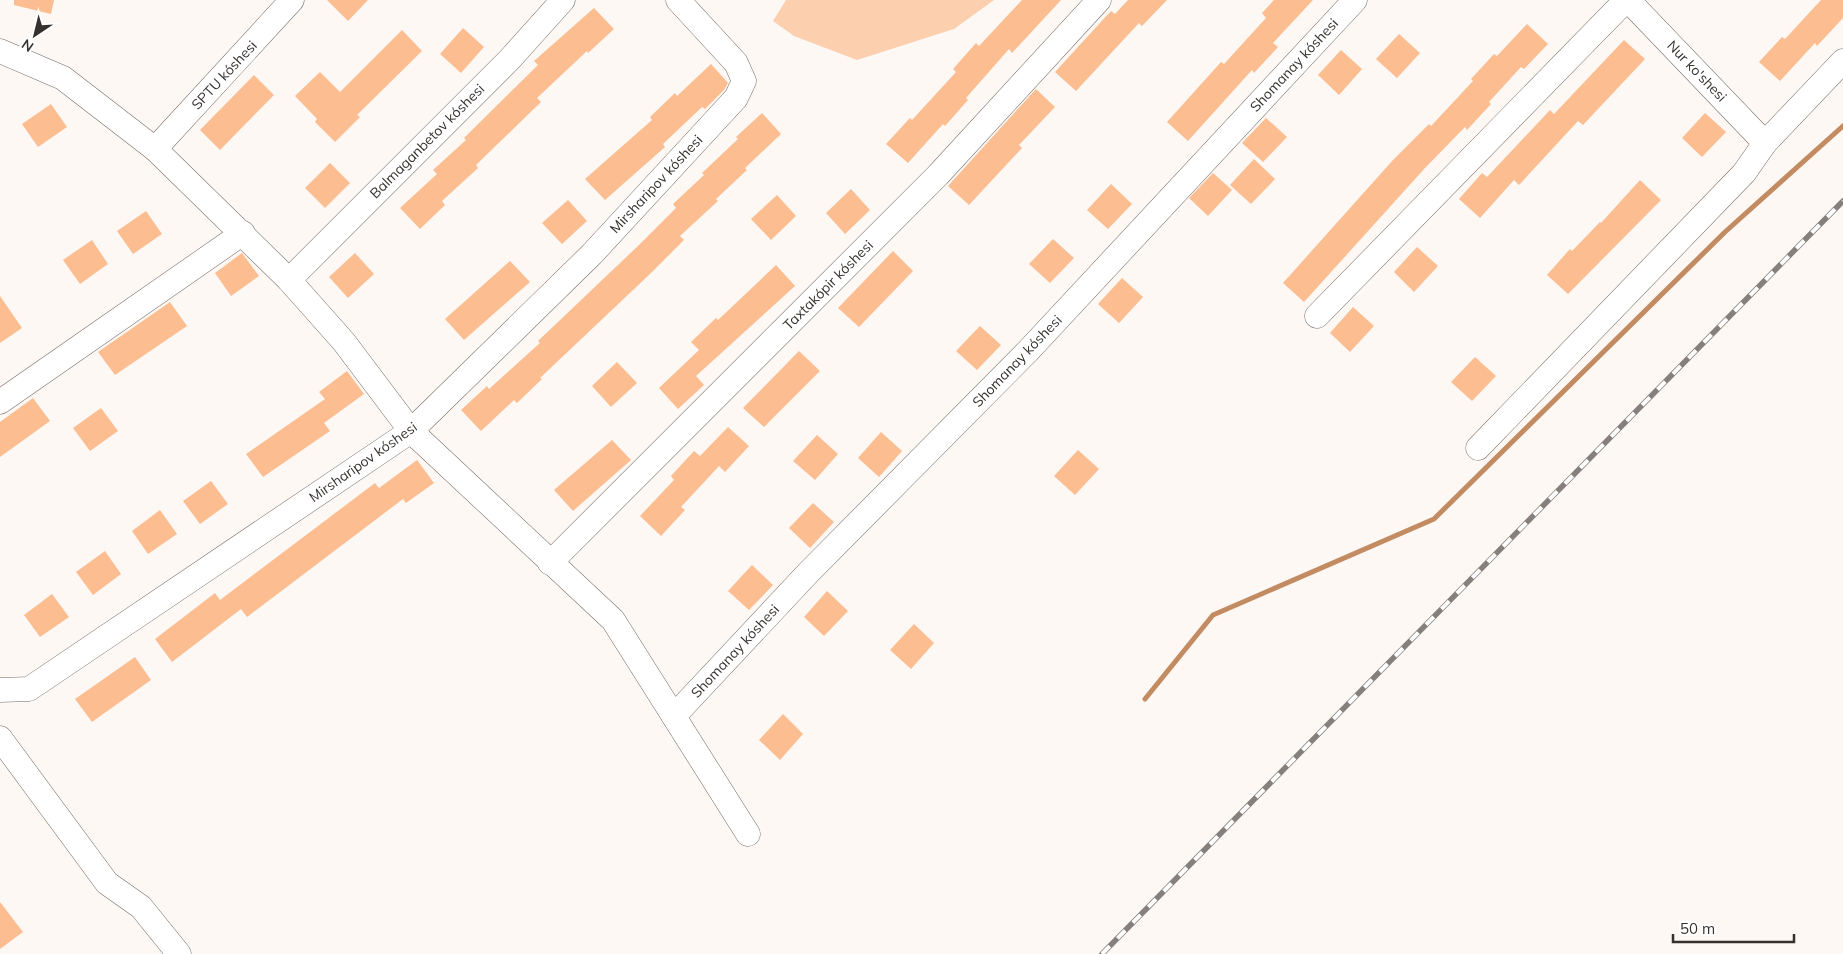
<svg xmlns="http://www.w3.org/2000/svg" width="1843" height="954" viewBox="0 0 1843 954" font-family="Mulish,sans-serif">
<rect width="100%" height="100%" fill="#fef8f4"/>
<!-- green -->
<polygon fill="#fccfaf" points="786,0 994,0 954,29 857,60 794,36 773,21"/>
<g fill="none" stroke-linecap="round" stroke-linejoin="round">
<!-- stream -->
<polyline stroke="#c28b62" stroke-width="5" points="1145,699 1213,615 1434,519 1725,232 1843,126"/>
</g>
<!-- building -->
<g fill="#fcbd90">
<polygon points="14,0 54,0 51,14 14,5"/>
<polygon points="327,0 368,0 348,21"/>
<polygon points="1022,0 1061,0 1012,53 1009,49 966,98 968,100 945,126 943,124 908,163 886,144 910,118 912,120 956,72 953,69 976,43 979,46"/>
<polygon points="1128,0 1167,0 1142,26 1139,23 1076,91 1055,72 1111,11 1115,14"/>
<polygon points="1274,0 1313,0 1273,43 1278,47 1254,73 1252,70 1188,141 1167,122 1221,62 1224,64 1266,18 1262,13"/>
<polygon points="1821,0 1843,0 1843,18 1817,46 1815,43 1780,81 1759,62 1782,37 1785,39"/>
<polygon points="594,8 614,29 588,53 587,51 537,98 541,102 476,165 478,168 442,201 445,205 420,229 400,208 437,174 433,170 466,140 464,138 538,65 534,61"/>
<polygon points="1527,24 1548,44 1524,69 1521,67 1489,102 1491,104 1467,130 1465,127 1425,168 1304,302 1283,283 1393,160 1429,124 1431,126 1473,81 1471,79 1494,54 1497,56"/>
<polygon points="463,28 484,47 461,73 440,54"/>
<polygon points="402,30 422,51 357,115 360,117 335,142 315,122 317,119 295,96 320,72 340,92"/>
<polygon points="1399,34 1420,53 1397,78 1376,59"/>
<polygon points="1624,40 1645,59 1583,125 1578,121 1519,185 1514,180 1480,218 1459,199 1482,173 1487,177 1550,110 1554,114"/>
<polygon points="1341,50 1362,69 1339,95 1318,75"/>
<polygon points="711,64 728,83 724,90 705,109 702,107 663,144 665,147 605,200 585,179 652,120 650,117 675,93 677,96"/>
<polygon points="254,75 274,95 220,150 200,130"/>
<polygon points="1036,89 1055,107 1019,145 1022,148 969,205 948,186"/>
<polygon points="51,104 67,127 38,147 22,124"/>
<polygon points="762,113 781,134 745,168 747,170 716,199 718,201 680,236 684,240 651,273 540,378 542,379 517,403 514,400 481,431 461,410 487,386 489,389 540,343 538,341 640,244 676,208 673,204 704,175 702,173 738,139 736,137"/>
<polygon points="1705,113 1726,132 1702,157 1682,138"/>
<polygon points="1266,118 1287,137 1263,162 1242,143"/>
<polygon points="1254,159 1275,179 1251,204 1230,185"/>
<polygon points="330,163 350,183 325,208 305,188"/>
<polygon points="1213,173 1232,190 1208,216 1189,198"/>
<polygon points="1640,180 1661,200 1568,294 1547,275 1570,249 1572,251 1600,222 1601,223"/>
<polygon points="1111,184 1132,204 1108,229 1087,210"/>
<polygon points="851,189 870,210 845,234 826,213"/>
<polygon points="777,195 796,216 771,240 751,219"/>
<polygon points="568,200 587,221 562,244 542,223"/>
<polygon points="146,211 162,234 133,254 117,231"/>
<polygon points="1053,239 1074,258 1050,283 1029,264"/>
<polygon points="92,240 108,264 80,284 63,260"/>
<polygon points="1417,247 1438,266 1414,292 1394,272"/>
<polygon points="893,251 913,271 859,327 838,308"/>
<polygon points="242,253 259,276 231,296 215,273"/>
<polygon points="355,253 374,274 348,298 329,277"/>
<polygon points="510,261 530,282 464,340 445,319"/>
<polygon points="776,265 795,286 696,376 704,385 678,409 659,388 699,350 691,342 716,318 718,320"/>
<polygon points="1122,278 1143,297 1119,323 1098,304"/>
<polygon points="0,296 22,328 0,343"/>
<polygon points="170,302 187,326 115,375 98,352"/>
<polygon points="1353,307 1374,326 1350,352 1330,333"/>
<polygon points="980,326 1001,345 977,370 956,351"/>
<polygon points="799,351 820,371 764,427 743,408"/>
<polygon points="1475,357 1496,376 1472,401 1451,382"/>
<polygon points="617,362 637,383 611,407 592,386"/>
<polygon points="347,371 364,394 324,423 330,431 263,477 246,454 325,399 319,392"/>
<polygon points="33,398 50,421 0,457 0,422"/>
<polygon points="101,408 118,431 90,451 73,428"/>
<polygon points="728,427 749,446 725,472 719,466 681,507 685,510 661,536 640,516 674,480 671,476 694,451 700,456"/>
<polygon points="881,432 902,451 879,477 858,458"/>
<polygon points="817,435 838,454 815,480 793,461"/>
<polygon points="612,440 631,460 573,511 554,490"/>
<polygon points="1078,450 1099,469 1075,495 1054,476"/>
<polygon points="417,460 434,483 406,503 403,499 247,617 241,609 172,662 155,639 215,593 220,600 375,483 379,488"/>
<polygon points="211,481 228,504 200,524 183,501"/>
<polygon points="813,503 834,522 810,548 789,528"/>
<polygon points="160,510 177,534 148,554 132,531"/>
<polygon points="105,551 121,574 93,595 76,572"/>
<polygon points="752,565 773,585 749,610 728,591"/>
<polygon points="827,591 848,611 824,636 804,617"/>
<polygon points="52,594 69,617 40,637 24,615"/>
<polygon points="914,624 934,643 911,669 890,650"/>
<polygon points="135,657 151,680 92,722 75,699"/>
<polygon points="783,714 803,734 780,760 759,740"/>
<polygon points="0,902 23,932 0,949"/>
</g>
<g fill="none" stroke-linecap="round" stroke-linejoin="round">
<!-- minor casing -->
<g stroke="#756c67" stroke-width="25">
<g id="minor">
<polyline points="1628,0 1765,143"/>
<polyline points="0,51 63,78 155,149 289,280 344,342 411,431 613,620 748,834"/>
<polyline points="155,149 292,0"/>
<polyline points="289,280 510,59 563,0"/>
<polyline points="1317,316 1626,0"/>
<polyline points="0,402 243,233"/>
<polyline points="1478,448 1744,173 1765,143 1843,61"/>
<polyline points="550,563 938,175 1099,0"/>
<polyline points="0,690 29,689 411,431 592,254 736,98 744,81 736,63 678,0"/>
<polyline points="674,716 808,573 1028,351 1355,0"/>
<polyline points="0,738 107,883 141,907 179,954"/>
</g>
</g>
<!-- minor -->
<use href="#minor" stroke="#fff" stroke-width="24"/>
<!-- rail casing -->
<g stroke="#85807d" stroke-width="5.5">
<polyline id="rail" points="1102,954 1843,201"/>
</g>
<!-- rail -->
<use href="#rail" stroke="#fff" stroke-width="4" stroke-dasharray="11" stroke-linecap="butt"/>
</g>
<g text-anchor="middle" stroke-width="4" stroke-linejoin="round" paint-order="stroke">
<!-- street labels -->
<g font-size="14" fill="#35312f" stroke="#fff">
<text transform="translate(1294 65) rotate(-47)" y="5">Shomanay kóshesi</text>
<text transform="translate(1697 71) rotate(46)" y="5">Nur ko'shesi</text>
<text transform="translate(224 75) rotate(-47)" y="5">SPTU kóshesi</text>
<text transform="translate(427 141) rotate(-45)" y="5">Balmaganbetov kóshesi</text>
<text transform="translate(656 184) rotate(-47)" y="5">Mirsharipov kóshesi</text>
<text transform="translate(828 285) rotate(-45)" y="5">Taxtakópir kóshesi</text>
<text transform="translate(1017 361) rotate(-46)" y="5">Shomanay kóshesi</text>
<text transform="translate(363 462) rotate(-35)" y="5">Mirsharipov kóshesi</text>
<text transform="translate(735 651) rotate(-47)" y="5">Shomanay kóshesi</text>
</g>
</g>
<!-- north arrow -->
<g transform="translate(35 35) rotate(215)" stroke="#ffffff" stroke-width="4" paint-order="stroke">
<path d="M0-4L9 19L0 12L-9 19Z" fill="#35312f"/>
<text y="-8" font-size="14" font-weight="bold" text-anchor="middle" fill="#35312f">N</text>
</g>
<!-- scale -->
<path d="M1673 934v8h121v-8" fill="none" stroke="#35312f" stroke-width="2.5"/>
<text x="1680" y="934" font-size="15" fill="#35312f" stroke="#ffffff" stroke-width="4" paint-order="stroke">50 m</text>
</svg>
